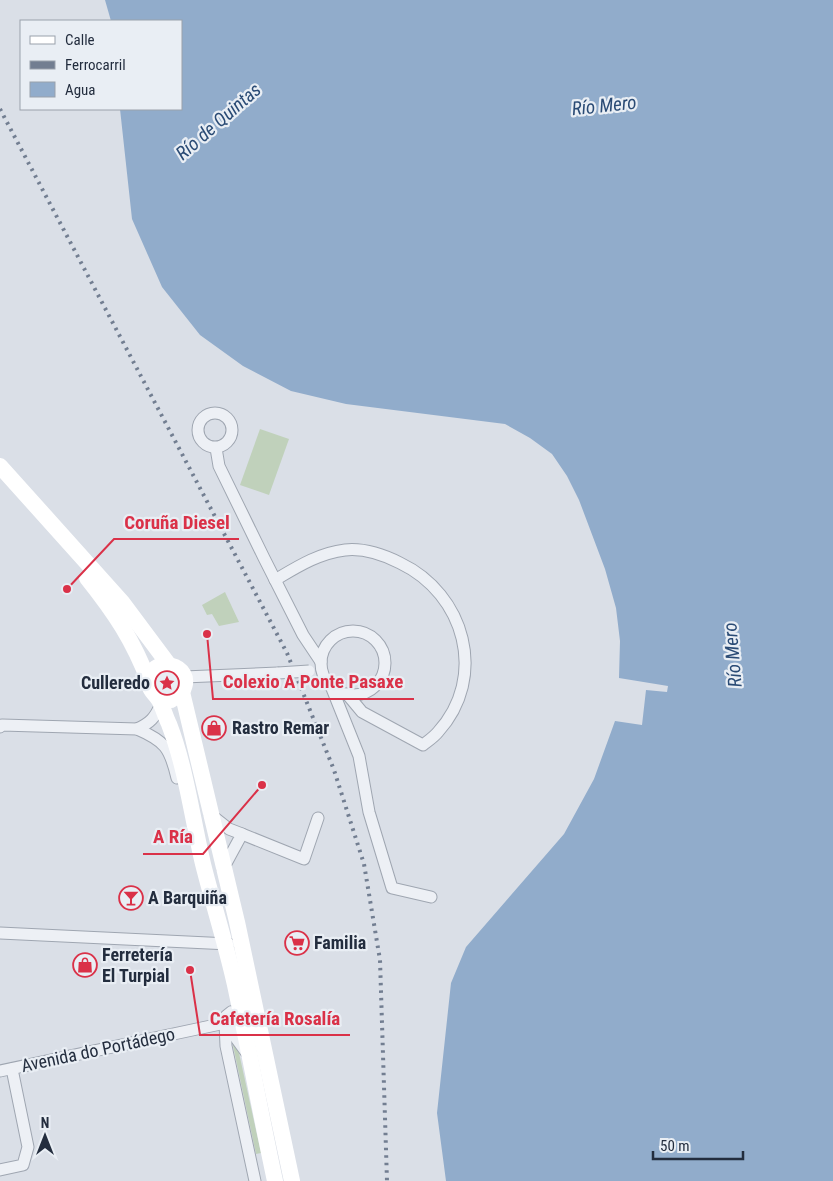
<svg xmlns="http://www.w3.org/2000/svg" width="833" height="1181" viewBox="0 0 833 1181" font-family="'Roboto Condensed',sans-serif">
<rect width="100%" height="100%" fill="#dadfe7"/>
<!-- green -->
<g fill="#c0d1bb">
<polygon points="260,429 289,439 269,495 240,485"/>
<polygon points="225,592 239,622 219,626 212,614 207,615 202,605"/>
<polygon points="232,1041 239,1053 261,1153 256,1154"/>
</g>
<!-- water -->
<polygon fill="#91accb" points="105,0 833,0 833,1181 446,1181 437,1113 451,983 466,947 564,834 594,779 615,721 642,725 646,690 667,692 668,686 619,678 620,641 616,608 605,569 579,500 567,476 552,454 530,438 505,424 346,404 291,391 243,366 200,335 162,287 132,219 120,109 181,109 181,21 111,21"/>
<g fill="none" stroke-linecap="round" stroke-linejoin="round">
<!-- street casing -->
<g stroke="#9fa6b1" stroke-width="13">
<g id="street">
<circle cx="215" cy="430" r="17"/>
<polyline points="216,448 219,466 264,558 303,635 321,662"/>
<path d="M275,580C297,567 319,553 345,550C363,548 384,555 400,563C465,594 488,677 438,732C434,737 428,741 423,745L362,712L347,694"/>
<circle cx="353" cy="663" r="32"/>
<polyline points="184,677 278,673"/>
<polyline points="331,686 359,756 369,812 392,888 431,897"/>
<path d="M0,727L2,725L137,729C165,741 170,748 177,778"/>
<path d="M137,729C150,723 155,718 161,704"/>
<polyline points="210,814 229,829 242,834 223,869"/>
<polyline points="242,834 304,859 318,818"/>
<polyline points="0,933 229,944"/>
<polyline points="243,1016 242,1020 235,1026 225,1023 226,1016 231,1012 244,1023"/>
<polyline points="225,1023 226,1046 255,1181"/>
<polyline points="225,1023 246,1052"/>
<polyline points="0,1071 225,1023"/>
<polyline points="0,1170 23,1165 28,1147 12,1069"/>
</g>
</g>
<!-- street -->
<use href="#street" stroke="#edf0f5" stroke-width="11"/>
<!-- secondary -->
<g stroke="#fff" stroke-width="16">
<polyline points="0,466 122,602 169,665"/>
<path d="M87,578C115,613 133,640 149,682"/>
<polyline points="182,692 237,922 292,1181"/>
<path d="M158,697L171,700L182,692C198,663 147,653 149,684C150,691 155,694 159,700C163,707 165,716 169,724C186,768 192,817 203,864C213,904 226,944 235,985C249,1050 261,1116 275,1181"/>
</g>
<!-- rail -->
<polyline stroke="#727e91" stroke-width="4" stroke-dasharray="2.5 5" stroke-linecap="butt" points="0,109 287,653 334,770 364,864 380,960 387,1181"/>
<!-- street-bridge casing -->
<g stroke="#9fa6b1" stroke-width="13" stroke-linecap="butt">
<polyline id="street-bridge" points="278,673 309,671"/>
</g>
<!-- street-bridge -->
<use href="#street-bridge" stroke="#edf0f5" stroke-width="11"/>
</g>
<!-- icons -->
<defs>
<g id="sight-ring" transform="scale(1.25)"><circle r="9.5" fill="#e9eef4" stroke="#da3148" stroke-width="1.5"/><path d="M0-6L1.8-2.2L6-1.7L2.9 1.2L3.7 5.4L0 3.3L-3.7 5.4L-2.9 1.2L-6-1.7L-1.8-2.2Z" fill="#da3148"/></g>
<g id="shop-ring" transform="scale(1.25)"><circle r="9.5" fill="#e9eef4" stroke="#da3148" stroke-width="1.5"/><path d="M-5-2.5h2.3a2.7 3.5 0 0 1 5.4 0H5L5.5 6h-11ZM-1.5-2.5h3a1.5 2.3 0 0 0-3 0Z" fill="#da3148"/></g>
<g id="bar-ring" transform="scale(1.25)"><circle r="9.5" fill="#e9eef4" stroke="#da3148" stroke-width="1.5"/><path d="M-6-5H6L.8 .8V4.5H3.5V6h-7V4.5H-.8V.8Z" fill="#da3148"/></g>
<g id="supermarket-ring" transform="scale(1.25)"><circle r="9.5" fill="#e9eef4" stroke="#da3148" stroke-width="1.5"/><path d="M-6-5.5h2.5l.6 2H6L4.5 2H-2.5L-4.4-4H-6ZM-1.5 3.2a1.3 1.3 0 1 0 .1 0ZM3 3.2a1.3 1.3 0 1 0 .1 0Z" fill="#da3148"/></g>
</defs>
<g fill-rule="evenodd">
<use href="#sight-ring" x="167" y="683"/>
<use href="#shop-ring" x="214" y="728"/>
<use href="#bar-ring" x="131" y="898"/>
<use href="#supermarket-ring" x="297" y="943"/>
<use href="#shop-ring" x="85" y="965"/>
</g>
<g text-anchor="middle" stroke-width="4.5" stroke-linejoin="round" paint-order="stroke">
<!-- poi labels -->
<g font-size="18" font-weight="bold" fill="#232d3e" stroke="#e9eef4" text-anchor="start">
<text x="150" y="689" text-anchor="end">Culleredo</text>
<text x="232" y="734">Rastro Remar</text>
<text x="148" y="904">A Barquiña</text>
<text x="314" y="949">Familia</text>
<text x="102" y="961">Ferretería<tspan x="102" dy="21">El Turpial</tspan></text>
</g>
<!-- street labels -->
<g font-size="18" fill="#232d3e" stroke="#e9eef4">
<text transform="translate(98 1050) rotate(-12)" y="6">Avenida do Portádego</text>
</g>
<!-- water labels -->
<g font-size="19" font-style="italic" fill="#2a4b75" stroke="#e9eef4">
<text transform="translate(604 105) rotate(-6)" y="7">Río Mero</text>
<text transform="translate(218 121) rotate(-41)" y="7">Río de Quintas</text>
<text transform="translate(732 655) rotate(-95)" y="7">Río Mero</text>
</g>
</g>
<!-- callouts -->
<path fill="none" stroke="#da3148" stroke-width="2" d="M67 589L114 539H239M207 634L213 699H414M262 785L203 854H143M190 970L200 1035H350"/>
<g fill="#da3148" stroke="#e9eef4" stroke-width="2">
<circle cx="67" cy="589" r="5"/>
<circle cx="207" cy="634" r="5"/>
<circle cx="262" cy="785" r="5"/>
<circle cx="190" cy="970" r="5"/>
</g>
<g font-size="19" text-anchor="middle" font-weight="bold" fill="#da3148" stroke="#e9eef4" stroke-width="4.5" stroke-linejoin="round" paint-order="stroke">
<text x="177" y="529">Coruña Diesel</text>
<text x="313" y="688">Colexio A Ponte Pasaxe</text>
<text x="173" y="843">A Ría</text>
<text x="275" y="1025">Cafetería Rosalía</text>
</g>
<!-- legend -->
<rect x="20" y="20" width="162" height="90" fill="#e9eef4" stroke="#9aa1ab"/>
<rect x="30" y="36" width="25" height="8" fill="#ffffff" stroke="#9aa1ab"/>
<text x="65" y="45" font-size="15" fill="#232d3e">Calle</text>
<rect x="30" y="61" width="25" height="8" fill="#727e91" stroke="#9aa1ab"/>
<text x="65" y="70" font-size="15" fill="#232d3e">Ferrocarril</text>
<rect x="30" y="82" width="25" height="15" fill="#91accb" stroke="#9aa1ab"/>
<text x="65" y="95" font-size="15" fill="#232d3e">Agua</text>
<!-- north arrow -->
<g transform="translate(45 1136)" stroke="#e9eef4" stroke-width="4" paint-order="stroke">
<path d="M0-4L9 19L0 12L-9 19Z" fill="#232d3e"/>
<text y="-8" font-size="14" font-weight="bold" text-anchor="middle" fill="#232d3e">N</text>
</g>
<!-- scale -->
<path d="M653 1151v8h90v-8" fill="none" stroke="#232d3e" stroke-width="2.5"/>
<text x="660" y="1151" font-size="15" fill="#232d3e" stroke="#e9eef4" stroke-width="4" paint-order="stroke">50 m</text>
</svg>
